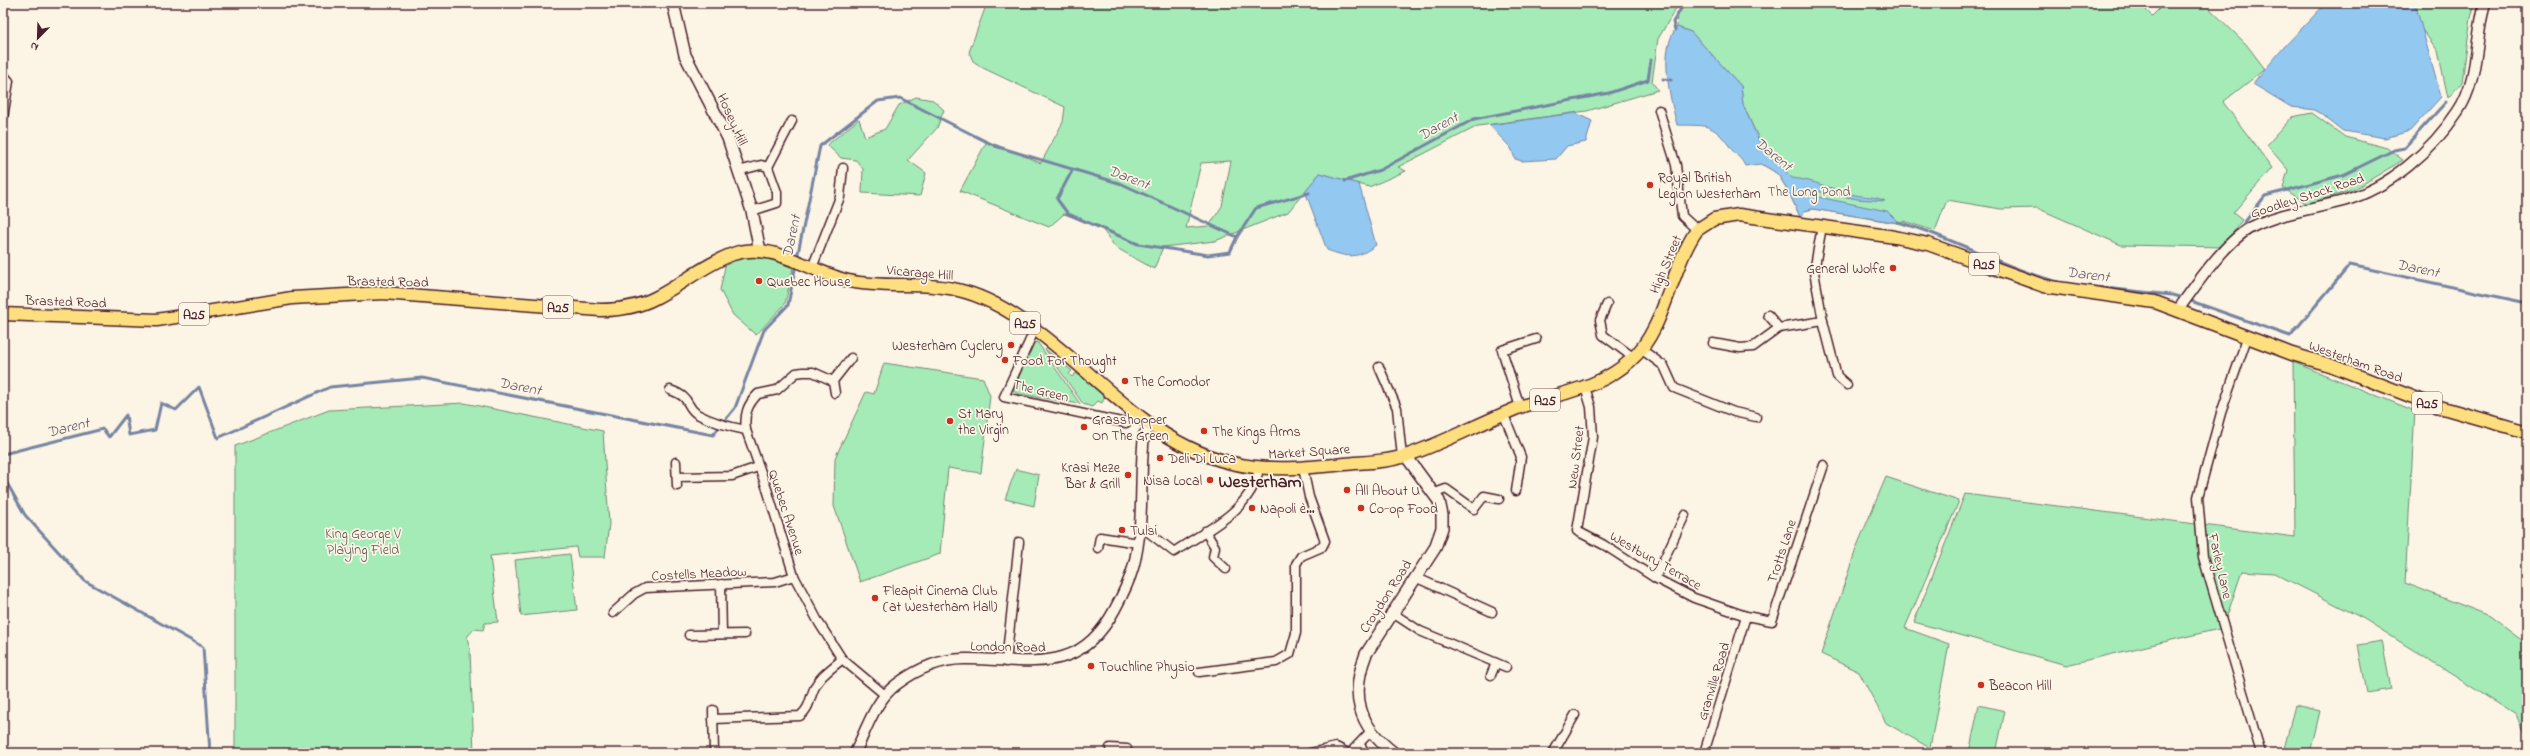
<svg xmlns="http://www.w3.org/2000/svg" width="2530" height="756" viewBox="0 0 2530 756" font-family="'Indie Flower',sans-serif">
<rect width="100%" height="100%" fill="#fcf5e5"/>
<filter id="ink" filterUnits="userSpaceOnUse"><feTurbulence type="fractalNoise" baseFrequency=".025" numOctaves="2"/><feDisplacementMap in="SourceGraphic" scale="8" xChannelSelector="R" yChannelSelector="G"/><feConvolveMatrix kernelMatrix="1 2 1 2 8 2 1 2 1" color-interpolation-filters="sRGB"/></filter>
<g filter="url(#ink)">
<!-- green -->
<g fill="#a4ebb8" stroke="#778572" fill-rule="evenodd">
<path d="M987,3H1679L1658,39L1652,82L1658,90L1587,111L1478,126L1398,167L1406,171L1369,187L1320,173L1288,212L1215,241L1163,247L1154,269L1115,247L1100,226L1064,214L1049,227L960,191L987,141L1041,163L1063,122L1065,107L983,68L973,61L969,52ZM1231,161L1222,206L1209,226L1186,228L1201,163Z"/>
<path d="M1686,3H2139L2152,16L2165,3H2204L2246,44L2265,69L2223,102L2272,168L2233,213L2242,220L2223,247L2121,245L2037,208L2001,209L1947,200L1935,231L1903,221L1897,223L1813,209L1804,211L1801,219C1794,204 1788,189 1779,176C1775,171 1766,167 1761,164V144L1743,105L1741,86L1691,32L1677,27L1678,15Z"/>
<polygon points="2402,3 2475,3 2471,18 2462,82 2448,98 2438,51"/>
<polygon points="916,97 933,100 944,110 937,128 908,160 926,173 920,196 862,193 863,169 856,160 841,158 827,145 859,119 865,137 885,129 899,105"/>
<polygon points="2312,113 2345,137 2387,148 2403,160 2353,190 2307,204 2283,188 2288,170 2267,145 2292,117"/>
<polygon points="751,257 772,260 793,268 785,304 756,335 733,315 720,290 726,262"/>
<polygon points="1033,342 1038,343 1080,404 1019,394 1013,391"/>
<polygon points="1045,349 1072,371 1069,374 1072,377 1076,373 1106,395 1102,403 1098,401 1092,407 1083,404"/>
<polygon points="2293,362 2415,411 2405,583 2490,616 2527,644 2527,738 2516,715 2364,619 2274,573 2242,571 2223,628 2066,665 1914,622 1965,494 2295,537"/>
<polygon points="884,363 983,378 990,396 981,473 948,468 940,554 860,582 834,506 835,458 866,392 874,394"/>
<polygon points="464,403 603,431 609,524 605,557 578,557 576,547 490,556 498,622 485,623 483,630 474,629 467,637 470,650 474,753 235,753 235,446 329,410"/>
<polygon points="1016,469 1039,475 1034,506 1005,499"/>
<polygon points="1886,477 1959,501 1905,628 1949,644 1930,748 1886,723 1859,672 1821,654 1857,546"/>
<polygon points="570,554 577,610 521,616 515,560"/>
<polygon points="2382,641 2391,689 2367,693 2358,645"/>
<polygon points="1979,705 2005,711 1996,753 1969,753"/>
<polygon points="2295,705 2320,711 2310,753 2283,753"/>
</g>
<!-- water -->
<g fill="#93c8f1" stroke="#7684a2">
<polygon points="2326,3 2415,3 2441,97 2410,131 2385,138 2343,131 2315,110 2291,107 2253,84 2284,47"/>
<path d="M1677,27L1691,32L1741,86L1743,105L1762,147L1792,178C1814,180 1833,190 1855,195C1865,197 1875,196 1885,201L1857,199L1811,190H1806L1808,195L1887,211L1899,223L1813,209L1804,211L1801,219C1794,204 1788,189 1779,176C1775,171 1766,167 1761,164L1745,166C1741,157 1735,155 1730,147C1712,122 1705,126 1677,125C1670,98 1658,50 1677,27Z"/>
<polygon points="1575,113 1592,121 1586,142 1567,146 1556,159 1522,161 1515,159 1511,148 1489,125"/>
<path d="M1320,173L1359,184L1376,245C1357,259 1349,258 1327,250L1305,191Z"/>
</g>
<g fill="none" stroke-linecap="round" stroke-linejoin="round">
<!-- stream -->
<g stroke="#7684a2" stroke-width="3">
<polyline points="1675,30 1673,22 1684,3"/>
<polyline points="1663,79 1671,80"/>
<polyline points="1073,169 1057,199 1068,214 1138,244 1208,255 1230,252 1237,237"/>
<polyline points="1345,181 1380,170 1474,119 1609,93 1648,80 1651,60"/>
<path d="M1897,222C1954,237 2005,269 2062,283"/>
<polyline points="2238,231 2265,196 2343,175 2394,150 2404,148 2446,102"/>
<polyline points="797,258 820,146 878,101 900,98 995,146 1122,184 1237,237 1256,208 1309,193"/>
<polyline points="2085,286 2172,295 2183,298"/>
<polyline points="2181,297 2197,276"/>
<polyline points="2188,300 2290,336 2350,265 2527,303"/>
<polyline points="3,454 103,429 109,437 126,415 129,435 155,430 161,403 176,410 199,387 218,438 330,387 422,378 713,435 735,408 764,330 788,305 796,264"/>
<polyline points="3,476 25,515 85,581 203,647 210,753"/>
</g>
<!-- minor casing -->
<g stroke="#4a1f2b" stroke-width="11">
<g id="minor">
<polyline points="3,74 9,81 3,118"/>
<polyline points="1659,110 1676,165 1682,216 1697,230"/>
<polyline points="768,167 792,121"/>
<polyline points="738,171 761,165 768,167 777,192 777,203 752,211"/>
<polyline points="1822,226 1814,272 1823,321 1837,376 1847,385"/>
<polyline points="812,268 840,197 843,168"/>
<polyline points="1607,304 1600,320 1603,335 1634,358"/>
<polyline points="1768,315 1779,328"/>
<polyline points="1034,331 1004,397 1126,423 1135,412"/>
<polyline points="2247,338 2221,413 2198,497 2203,557 2261,753"/>
<polyline points="1713,343 1740,348 1753,347 1779,328 1823,321"/>
<polyline points="1641,349 1664,366 1674,388 1734,412 1756,417"/>
<polyline points="1379,367 1397,408 1402,457"/>
<path d="M833,381L813,372H803L796,373L777,390L758,394C747,405 744,415 746,430L767,489L794,576L819,623L842,659L885,695"/>
<polyline points="1585,387 1591,407 1593,437 1577,531 1604,545 1655,578 1694,598 1746,616 1772,621 1824,465"/>
<path d="M670,390C693,398 684,405 697,414C712,422 730,427 746,430"/>
<polyline points="835,393 833,381 851,358"/>
<polyline points="1520,407 1502,350 1536,339"/>
<polyline points="1504,415 1521,457 1516,491"/>
<polyline points="676,462 677,486"/>
<polyline points="677,477 732,476 758,467"/>
<polyline points="1435,493 1446,489 1474,509 1484,496 1499,499"/>
<path d="M1139,527L1143,528L1174,552C1206,530 1252,511 1259,468"/>
<polyline points="1205,531 1215,547 1213,557 1226,569"/>
<polyline points="1098,548 1100,537 1138,543"/>
<polyline points="1415,577 1492,612"/>
<polyline points="1655,578 1685,515"/>
<polyline points="721,584 722,634"/>
<polyline points="1391,612 1420,631 1506,667"/>
<polyline points="613,613 634,594 645,588 775,582 794,576"/>
<polyline points="689,635 745,634"/>
<polyline points="1006,662 1019,542"/>
<polyline points="1199,672 1276,662 1290,654 1296,633 1296,564 1301,556 1322,547 1325,541 1309,497 1303,468"/>
<polyline points="1491,675 1496,663"/>
<polyline points="713,710 714,753"/>
<path d="M713,719L800,716C810,708 809,700 814,689C819,676 833,668 842,659"/>
<polyline points="1359,744 1366,753"/>
<polyline points="1110,748 1127,749 1127,753"/>
<polyline points="1310,753 1336,747 1348,753"/>
<polyline points="1350,753 1370,732"/>
<polyline points="1553,753 1575,715"/>
<polyline points="1704,753 1746,616"/>
</g>
</g>
<!-- tertiary casing -->
<g stroke="#4a1f2b" stroke-width="13">
<g id="tertiary">
<path d="M2178,310C2195,286 2225,242 2250,228C2278,213 2313,209 2343,201C2389,188 2432,151 2458,111C2479,80 2475,38 2485,3"/>
<path d="M855,753C866,730 875,700 897,684C916,670 939,659 964,659C1027,658 1078,679 1115,609C1122,596 1129,582 1133,568C1145,525 1139,479 1144,435L1151,425"/>
</g>
</g>
<!-- secondary casing -->
<g stroke="#4a1f2b" stroke-width="14">
<g id="secondary">
<polyline points="673,3 685,55 728,138 752,211 760,251"/>
<path d="M1394,753C1358,726 1350,695 1366,654L1435,548L1442,528V515L1439,501L1406,456"/>
</g>
</g>
<!-- primary casing -->
<g stroke="#4a1f2b" stroke-width="15">
<path id="primary" d="M3,314L157,320L292,298L383,293L600,310C618,310 638,307 655,298C681,285 705,264 733,254C772,240 812,273 849,281C885,289 922,281 958,290C1033,307 1101,395 1166,435C1229,474 1275,471 1345,464C1365,462 1389,462 1408,455C1446,442 1482,422 1520,407C1558,393 1600,389 1631,360C1666,329 1670,268 1697,230L1714,219L1739,215L1895,237L1928,244L2044,286L2155,302L2292,354L2330,365L2436,406L2527,432"/>
</g>
<!-- minor -->
<use href="#minor" stroke="#fcf5e5" stroke-width="8"/>
<!-- tertiary -->
<use href="#tertiary" stroke="#fcf5e5" stroke-width="10"/>
<!-- secondary -->
<use href="#secondary" stroke="#fcf5e5" stroke-width="11"/>
<!-- primary -->
<use href="#primary" stroke="#fedf80" stroke-width="12"/>
</g>
</g>
<!-- markers -->
<g fill="#c8321e" stroke="#fcf5e5" stroke-width="1.5">
<circle cx="1650" cy="185" r="4"/>
<circle cx="1893" cy="268" r="4"/>
<circle cx="759" cy="281" r="4"/>
<circle cx="1011" cy="345" r="4"/>
<circle cx="1005" cy="360" r="4"/>
<circle cx="1125" cy="381" r="4"/>
<circle cx="950" cy="421" r="4"/>
<circle cx="1084" cy="427" r="4"/>
<circle cx="1204" cy="431" r="4"/>
<circle cx="1160" cy="458" r="4"/>
<circle cx="1128" cy="475" r="4"/>
<circle cx="1210" cy="480" r="4"/>
<circle cx="1347" cy="490" r="4"/>
<circle cx="1252" cy="508" r="4"/>
<circle cx="1361" cy="508" r="4"/>
<circle cx="1122" cy="530" r="4"/>
<circle cx="875" cy="598" r="4"/>
<circle cx="1091" cy="666" r="4"/>
<circle cx="1981" cy="685" r="4"/>
</g>
<g text-anchor="middle" stroke-width="3.5" stroke-linejoin="round" paint-order="stroke">
<!-- shield labels -->
<g fill="#fcf5e5" stroke="#7f5f63" stroke-width="1">
<rect x="1969" y="253" width="30" height="22" rx="3"/>
<rect x="543" y="296" width="30" height="22" rx="3"/>
<rect x="179" y="303" width="30" height="22" rx="3"/>
<rect x="1010" y="312" width="30" height="22" rx="3"/>
<rect x="1530" y="389" width="30" height="22" rx="3"/>
<rect x="2412" y="392" width="30" height="22" rx="3"/>
</g>
<g font-size="13" font-weight="bold" fill="#4a1f2b">
<text x="1984" y="269">A25</text>
<text x="558" y="312">A25</text>
<text x="194" y="319">A25</text>
<text x="1025" y="328">A25</text>
<text x="1545" y="405">A25</text>
<text x="2427" y="408">A25</text>
</g>
<!-- street labels -->
<g font-size="14" fill="#4a1f2b" stroke="#fcf5e5">
<text transform="translate(733 119) rotate(66)" y="5">Hosey Hill</text>
<text transform="translate(2307 195) rotate(-18)" y="5">Goodley Stock Road</text>
<text transform="translate(1665 264) rotate(-67)" y="5">High Street</text>
<text transform="translate(920 272) rotate(5)" y="5">Vicarage Hill</text>
<text transform="translate(388 281) rotate(1)" y="5">Brasted Road</text>
<text transform="translate(66 301) rotate(2)" y="5">Brasted Road</text>
<text transform="translate(2356 361) rotate(20)" y="5">Westerham Road</text>
<text transform="translate(1041 390) rotate(14)" y="5">The Green</text>
<text transform="translate(1309 451) rotate(-4)" y="5">Market Square</text>
<text transform="translate(1575 457) rotate(-83)" y="5">New Street</text>
<text transform="translate(787 512) rotate(72)" y="5">Quebec Avenue</text>
<text transform="translate(1781 551) rotate(-72)" y="5">Trotts Lane</text>
<text transform="translate(1656 560) rotate(30)" y="5">Westbury Terrace</text>
<text transform="translate(2221 566) rotate(77)" y="5">Farley Lane</text>
<text transform="translate(699 573) rotate(-3)" y="5">Costells Meadow</text>
<text transform="translate(1385 596) rotate(-57)" y="5">Croydon Road</text>
<text transform="translate(1008 646) rotate(1)" y="5">London Road</text>
<text transform="translate(1713 681) rotate(-73)" y="5">Granville Road</text>
</g>
<!-- poi labels -->
<g font-size="14" fill="#4a1f2b" stroke="#fcf5e5" text-anchor="start">
<text x="1658" y="182">Royal British<tspan x="1658" dy="16">Legion Westerham</tspan></text>
<text x="1885" y="273" text-anchor="end">General Wolfe</text>
<text x="767" y="286">Quebec House</text>
<text x="1003" y="350" text-anchor="end">Westerham Cyclery</text>
<text x="1013" y="365">Food For Thought</text>
<text x="1133" y="386">The Comodor</text>
<text x="958" y="418">St Mary<tspan x="958" dy="16">the Virgin</tspan></text>
<text x="1092" y="424">Grasshopper<tspan x="1092" dy="16">On The Green</tspan></text>
<text x="1212" y="436">The Kings Arms</text>
<text x="1168" y="463">Deli Di Luca</text>
<text x="1120" y="472" text-anchor="end">Krasi Meze<tspan x="1120" dy="16">Bar &amp; Grill</tspan></text>
<text x="1202" y="485" text-anchor="end">Nisa Local</text>
<text x="1355" y="495">All About U</text>
<text x="1260" y="513">Napoli è...</text>
<text x="1369" y="513">Co-op Food</text>
<text x="1130" y="535">Tulsi</text>
<text x="883" y="595">Fleapit Cinema Club<tspan x="883" dy="16">(at Westerham Hall)</tspan></text>
<text x="1099" y="671">Touchline Physio</text>
<text x="1989" y="690">Beacon Hill</text>
</g>
<!-- park labels -->
<g font-size="14" fill="#60524e" stroke="#fcf5e5">
<text x="1809" y="196">The Long Pond</text>
<text x="363" y="538">King George V<tspan x="363" dy="16">Playing Field</tspan></text>
</g>
<!-- water labels -->
<g font-size="15" font-style="italic" fill="#605266" stroke="#fcf5e5">
<text transform="translate(1438 126) rotate(-29)" y="5">Darent</text>
<text transform="translate(1774 154) rotate(39)" y="5">Darent</text>
<text transform="translate(1129 177) rotate(21)" y="5">Darent</text>
<text transform="translate(791 236) rotate(-78)" y="5">Darent</text>
<text transform="translate(2418 268) rotate(12)" y="5">Darent</text>
<text transform="translate(2088 274) rotate(7)" y="5">Darent</text>
<text transform="translate(520 386) rotate(11)" y="5">Darent</text>
<text transform="translate(68 427) rotate(-14)" y="5">Darent</text>
</g>
<!-- district labels -->
<g font-size="18" font-weight="bold" fill="#4a1f2b" stroke="#fcf5e5">
<text x="1260" y="487">Westerham</text>
</g>
</g>
<!-- margin -->
<rect width="2530" height="756" fill="none" stroke="#fcf5e5" stroke-width="16"/>
<rect x="8" y="8" width="2514" height="740" fill="none" stroke="#4a1f2b" stroke-width="1.5" filter="url(#ink)"/>
<!-- north arrow -->
<g transform="translate(38 38) rotate(203)" stroke="#fcf5e5" stroke-width="3" paint-order="stroke">
<path d="M0-3L7 15L0 10L-7 15Z" fill="#4a1f2b"/>
<text y="-6" font-size="11" font-weight="bold" text-anchor="middle" fill="#4a1f2b">N</text>
</g>
</svg>
